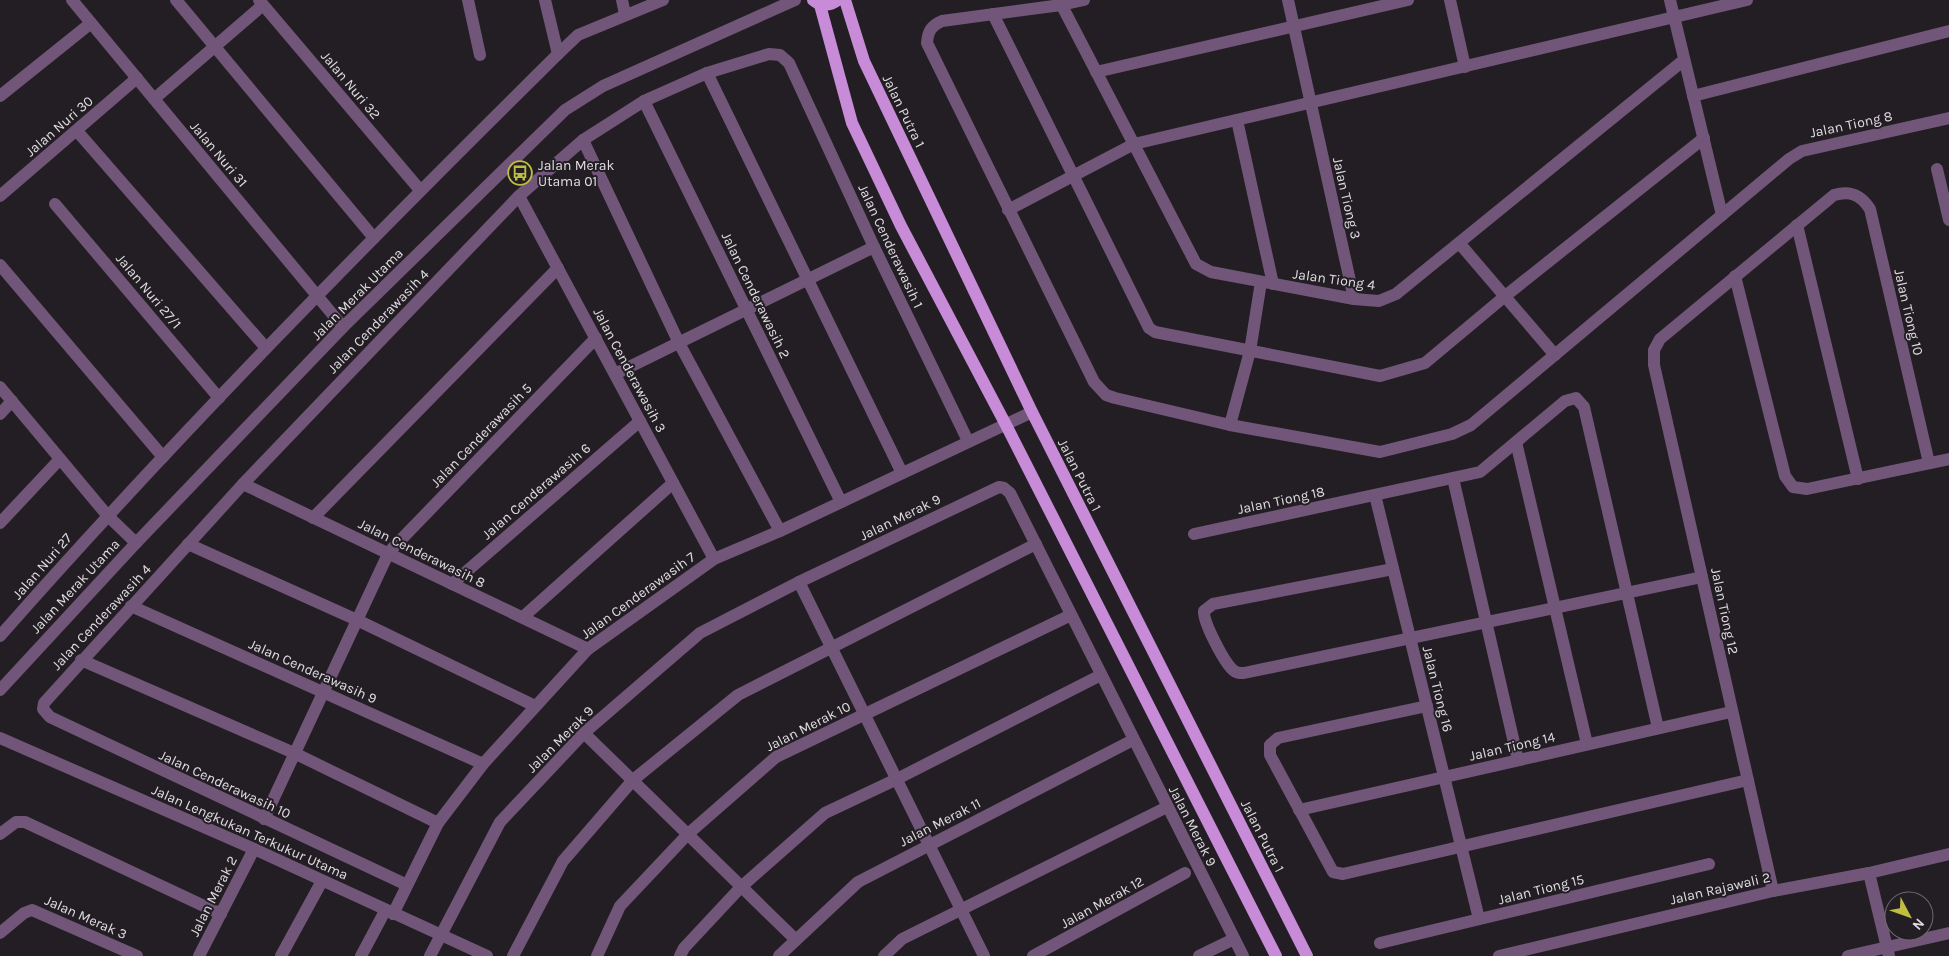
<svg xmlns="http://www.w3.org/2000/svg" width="1949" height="956" viewBox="0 0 1949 956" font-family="Karla,sans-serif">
<rect width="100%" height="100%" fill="#231e24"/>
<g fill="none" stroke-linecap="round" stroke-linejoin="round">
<!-- minor -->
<g stroke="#72567a" stroke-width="12">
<polyline points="72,0 343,327"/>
<polyline points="176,0 374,238"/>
<polyline points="259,0 420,190"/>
<polyline points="468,0 480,55"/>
<polyline points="545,0 558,54"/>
<polyline points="622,0 625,14"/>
<polyline points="1059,0 1196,264 1211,272 1354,299 1379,301 1396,294 1684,60"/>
<path d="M1084,0L1061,5L942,21C931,26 928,31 927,43L1094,382L1106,395L1115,398L1230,425L1380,452L1452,434L1471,425L1789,159L1802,151L1949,118"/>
<polyline points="1288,0 1354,299"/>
<polyline points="1450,0 1465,67"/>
<polyline points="1670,0 1722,215"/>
<polyline points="993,14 1149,328 1155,332 1380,376 1425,363 1504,297 1704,138"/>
<polyline points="1096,72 1408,0"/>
<polyline points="707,73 902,473"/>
<polyline points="0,96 91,23"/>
<polyline points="1693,96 1949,31"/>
<polyline points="154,99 263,5"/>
<polyline points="644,101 841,502"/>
<polyline points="1237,120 1273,284"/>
<polyline points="77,131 266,348"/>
<polyline points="583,140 679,343 780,531"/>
<polyline points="1937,169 1949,220"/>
<polyline points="0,196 137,78"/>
<polyline points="519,196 714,559"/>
<polyline points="55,204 219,398"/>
<polyline points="1008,210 1134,144 1747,0"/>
<polyline points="1797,225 1858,479"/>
<polyline points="1460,244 1555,355"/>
<polyline points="0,265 163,457"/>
<polyline points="1735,276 1785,476 1793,487 1807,489 1949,459"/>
<polyline points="615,374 874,247"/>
<polyline points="0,387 107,515 136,543"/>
<polyline points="0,414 12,401"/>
<polyline points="1230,425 1250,351 1261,282"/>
<polyline points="1516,442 1587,744"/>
<polyline points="1453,478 1518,760"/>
<polyline points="243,484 588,649"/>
<polyline points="1375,495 1479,919"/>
<polyline points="313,518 558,268"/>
<polyline points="0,523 60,459"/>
<polyline points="1194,534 1480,472 1565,401 1576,398 1584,407 1658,728"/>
<polyline points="188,544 357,620 535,706"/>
<path d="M1393,569L1213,604L1204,611C1203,622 1224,662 1233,670C1236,673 1239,673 1244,673L1702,577"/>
<polyline points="799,582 984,956"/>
<polyline points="452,584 640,421"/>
<polyline points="131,606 483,764"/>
<polyline points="523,617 673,483"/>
<path d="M0,636C178,434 367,243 558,54L578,35L663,0"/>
<polyline points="81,660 294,753 438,823"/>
<polyline points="0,690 136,543 343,327 565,110 603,86 795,0"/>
<polyline points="1427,706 1278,738 1270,745 1270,755 1333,872 1343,874 1748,780"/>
<polyline points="584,733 796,940"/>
<polyline points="0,738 254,849 487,956"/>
<polyline points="1299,810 1731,712"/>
<polyline points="264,819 389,552 596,338"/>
<polyline points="0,834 16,822 25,822 221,914"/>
<polyline points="1869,873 1889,956"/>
<polyline points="407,885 50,717 43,709 44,703 243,484 519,196 583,140 644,101 707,73 769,54 780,55 789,63 874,247 968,441"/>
<path d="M1773,891L1654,365V350L1660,339L1834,195C1850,190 1861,195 1870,209L1929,463"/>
<polyline points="393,914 438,823 483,764 588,649 714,559 780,531 1032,412"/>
<polyline points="0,933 24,913 32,910 137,956"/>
<polyline points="1380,943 1709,864"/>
<polyline points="199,956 254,849"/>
<polyline points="281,956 322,881"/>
<polyline points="361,956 385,911"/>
<polyline points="430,956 500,822 584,733 700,633 799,582 999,487 1004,488 1010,493 1243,956"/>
<polyline points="513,956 563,861 633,780 738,695 1036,544"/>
<polyline points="597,956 620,906 688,834 776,757 1071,615"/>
<polyline points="680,956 684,948 741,887 825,813 897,779 1101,675"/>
<polyline points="779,956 858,882 1133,740"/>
<polyline points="884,956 902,939 1167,807"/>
<polyline points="1033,956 1185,873"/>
<polyline points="1199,956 1234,939"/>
<polyline points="1499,956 1773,891 1869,873 1949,854"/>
<polyline points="1848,956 1949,933"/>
</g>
<!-- major -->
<g stroke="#c78bd7" stroke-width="12">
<path d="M813,0C821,7 830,6 838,0"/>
<polyline points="845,0 864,61 1032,412 1307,956"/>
<polyline points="820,5 852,123 901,226 1006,425 1276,956"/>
</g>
</g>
<!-- icons -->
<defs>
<g id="bus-ring" transform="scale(1.25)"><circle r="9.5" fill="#231e24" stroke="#bfbe41" stroke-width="1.5"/><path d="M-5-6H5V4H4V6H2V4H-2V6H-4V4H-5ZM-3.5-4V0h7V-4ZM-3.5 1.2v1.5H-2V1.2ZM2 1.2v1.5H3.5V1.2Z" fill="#bfbe41"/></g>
</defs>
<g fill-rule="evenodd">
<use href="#bus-ring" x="520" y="173"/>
</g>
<g text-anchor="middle" stroke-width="4" stroke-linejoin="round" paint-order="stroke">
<!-- street labels -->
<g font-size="14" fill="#e0dce1" stroke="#231e24">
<text transform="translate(351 85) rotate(50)" y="5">Jalan Nuri 32</text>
<text transform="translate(904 111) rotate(64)" y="5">Jalan Putra 1</text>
<text transform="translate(1851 124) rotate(-12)" y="5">Jalan Tiong 8</text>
<text transform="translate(59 126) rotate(-41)" y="5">Jalan Nuri 30</text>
<text transform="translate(219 154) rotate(50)" y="5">Jalan Nuri 31</text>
<text transform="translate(1347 198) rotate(77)" y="5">Jalan Tiong 3</text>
<text transform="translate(891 246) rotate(65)" y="5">Jalan Cenderawasih 1</text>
<text transform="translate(1334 279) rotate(8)" y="5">Jalan Tiong 4</text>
<text transform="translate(149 291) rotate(50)" y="5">Jalan Nuri 27/1</text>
<text transform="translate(357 294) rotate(-45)" y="5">Jalan Merak Utama</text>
<text transform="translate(756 295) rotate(64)" y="5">Jalan Cenderawasih 2</text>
<text transform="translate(1909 312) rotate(77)" y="5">Jalan Tiong 10</text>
<text transform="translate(378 321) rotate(-46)" y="5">Jalan Cenderawasih 4</text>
<text transform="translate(630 370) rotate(62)" y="5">Jalan Cenderawasih 3</text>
<text transform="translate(481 435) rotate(-46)" y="5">Jalan Cenderawasih 5</text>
<text transform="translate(1080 475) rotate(63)" y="5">Jalan Putra 1</text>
<text transform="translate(536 491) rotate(-41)" y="5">Jalan Cenderawasih 6</text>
<text transform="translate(1281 500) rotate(-12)" y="5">Jalan Tiong 18</text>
<text transform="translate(900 517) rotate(-26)" y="5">Jalan Merak 9</text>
<text transform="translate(422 553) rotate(26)" y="5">Jalan Cenderawasih 8</text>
<text transform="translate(42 566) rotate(-49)" y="5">Jalan Nuri 27</text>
<text transform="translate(75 586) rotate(-47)" y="5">Jalan Merak Utama</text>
<text transform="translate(638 595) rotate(-36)" y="5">Jalan Cenderawasih 7</text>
<text transform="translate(1725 611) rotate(78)" y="5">Jalan Tiong 12</text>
<text transform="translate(101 617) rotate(-47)" y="5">Jalan Cenderawasih 4</text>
<text transform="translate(313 671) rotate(24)" y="5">Jalan Cenderawasih 9</text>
<text transform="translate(1438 689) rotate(76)" y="5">Jalan Tiong 16</text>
<text transform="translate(808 726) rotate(-27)" y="5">Jalan Merak 10</text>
<text transform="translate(560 739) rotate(-45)" y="5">Jalan Merak 9</text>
<text transform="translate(1512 746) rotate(-13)" y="5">Jalan Tiong 14</text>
<text transform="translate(225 784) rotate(25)" y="5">Jalan Cenderawasih 10</text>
<text transform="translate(940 822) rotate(-27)" y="5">Jalan Merak 11</text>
<text transform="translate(1193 826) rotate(63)" y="5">Jalan Merak 9</text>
<text transform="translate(250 832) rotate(24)" y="5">Jalan Lengkukan Terkukur Utama</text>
<text transform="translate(1263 836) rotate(63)" y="5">Jalan Putra 1</text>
<text transform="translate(1720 888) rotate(-13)" y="5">Jalan Rajawali 2</text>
<text transform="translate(1541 889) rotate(-14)" y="5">Jalan Tiong 15</text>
<text transform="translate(213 896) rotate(-63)" y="5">Jalan Merak 2</text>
<text transform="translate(1102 902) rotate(-29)" y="5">Jalan Merak 12</text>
<text transform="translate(86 917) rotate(24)" y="5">Jalan Merak 3</text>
</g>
<!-- poi labels -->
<g font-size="14" fill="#e0dce1" stroke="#231e24" text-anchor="start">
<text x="538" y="170">Jalan Merak<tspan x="538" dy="16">Utama 01</tspan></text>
</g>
</g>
<!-- north arrow -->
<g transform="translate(1909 916) rotate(131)"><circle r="24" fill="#231e24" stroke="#6f6a70"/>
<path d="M0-4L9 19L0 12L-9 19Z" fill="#bfbe41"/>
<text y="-8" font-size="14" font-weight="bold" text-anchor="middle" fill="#e0dce1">N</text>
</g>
</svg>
